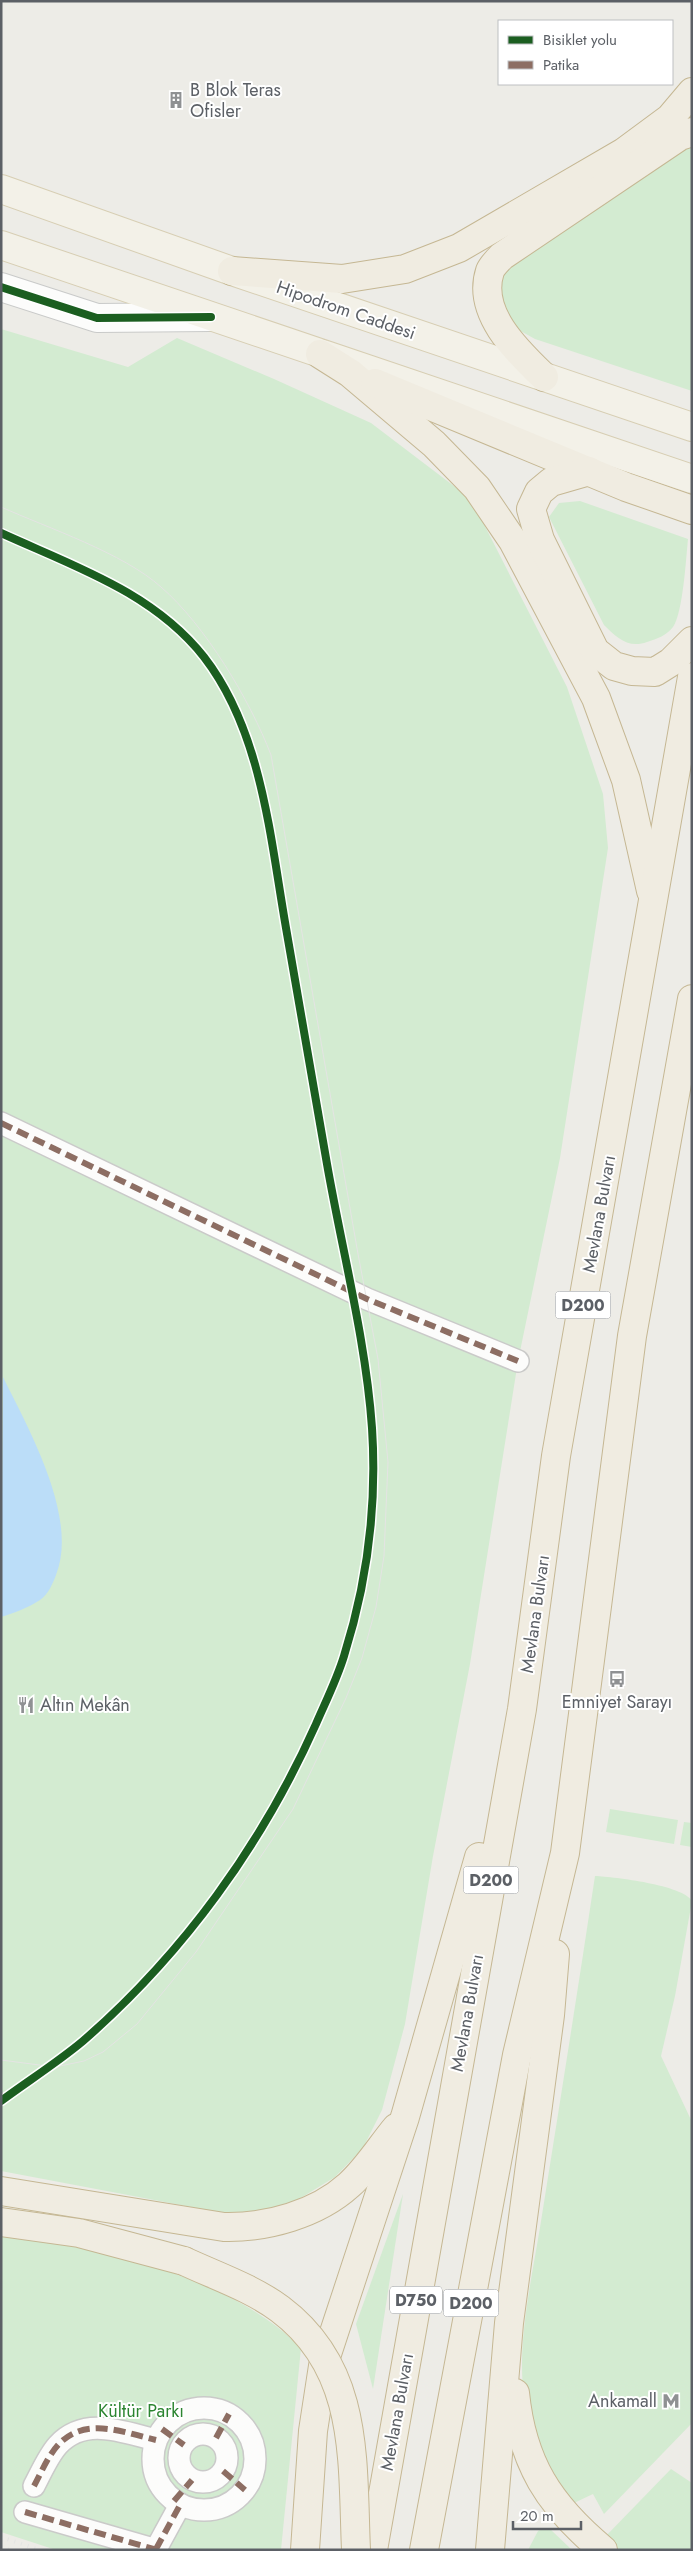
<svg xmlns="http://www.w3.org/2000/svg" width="693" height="2551" viewBox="0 0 693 2551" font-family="Jost,sans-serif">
<rect width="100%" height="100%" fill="#edece7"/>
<!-- green -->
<g fill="#d3ebd1">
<polygon points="692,142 692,391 535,339 517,329 508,320 498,291 504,268"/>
<polygon points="1,329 128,367 177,338 274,379 371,423 471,499 567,687 603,794 608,848 560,1158 518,1361 470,1664 433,1856 405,2024 382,2110 363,2148 335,2177 299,2199 263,2211 223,2213 1,2171"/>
<path d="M580,501L688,539C686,558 683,613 673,627C667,635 657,639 647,642C628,649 616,637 604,625L549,517L559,503Z"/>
<polygon points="610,1809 678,1820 674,1844 606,1832"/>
<polygon points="684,1822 692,1823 692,1847 680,1845"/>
<path d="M595,1876C615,1877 683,1885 692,1901L675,1996L661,2056L692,2122V2423L604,2514L593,2494L574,2503C549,2468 532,2439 524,2395C516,2343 534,2268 542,2215C560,2102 578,1989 595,1876Z"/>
<polygon points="403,2194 373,2389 356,2324"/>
<path d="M1,2234C99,2248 229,2275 301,2348L281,2550H56L1,2532Z"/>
<polygon points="671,2469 692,2483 692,2550 619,2550 604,2538"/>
<polygon points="542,2529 550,2529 572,2550 528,2550 538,2531"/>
</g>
<!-- water -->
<path fill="#bbddf8" d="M3,1377C28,1428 79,1517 56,1575C53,1583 48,1595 40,1600C28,1608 14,1613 1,1617Z"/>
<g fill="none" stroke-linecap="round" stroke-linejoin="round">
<!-- street casing -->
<g stroke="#cacac9" stroke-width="24">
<g id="street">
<polyline points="1,1123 367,1299 518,1361"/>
<circle cx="204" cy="2459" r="51"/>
<circle cx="203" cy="2458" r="24"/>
<path d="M34,2486C41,2473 48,2456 58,2445C85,2416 122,2432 156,2440"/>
<polyline points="25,2512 157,2550"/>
<polyline points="156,2549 180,2505"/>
</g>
</g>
<!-- secondary casing -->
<g stroke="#c9cac9" stroke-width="30">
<polyline id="secondary" points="1,287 97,318 210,317"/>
</g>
<!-- primary casing -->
<g stroke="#d7ceb3" stroke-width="30">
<g id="primary">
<polyline points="1,189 232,271 692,427"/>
<polyline points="1,245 692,479"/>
</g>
</g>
<!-- highway casing -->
<g stroke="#c5b793" stroke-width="30">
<g id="highway">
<polyline points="232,271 342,279 405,269 459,248 624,152 670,118 692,92"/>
<polyline points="320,354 350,373 434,444 477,488 513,541 596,698 626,780 651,891"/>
<path d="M544,377C518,352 476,313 490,271C492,266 498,260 502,256L680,136L692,132"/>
<polyline points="375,383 626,487 692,510"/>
<polyline points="589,471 551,482 539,492 531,509 540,540 595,651 614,666 632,671 655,672 671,662 692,641"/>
<path d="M1,2191L224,2227C267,2228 317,2214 349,2185C367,2169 381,2146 396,2128"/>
<polyline points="1,2222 79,2233 184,2261"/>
<path d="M515,2393C522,2463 549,2505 603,2550"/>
<polyline points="305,2550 313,2431 323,2366 405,2117 479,1857"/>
<polyline points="373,2550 522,1709 556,1456 692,677"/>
<polyline points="424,2550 517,2055 565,1853 632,1336 692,999"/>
<polyline points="490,2550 509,2323 550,2015 555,1954"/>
</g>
</g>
<!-- street -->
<use href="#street" stroke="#fcfcfb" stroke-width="21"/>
<!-- secondary -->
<use href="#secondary" stroke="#fcfcfb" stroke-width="28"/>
<!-- primary -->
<use href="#primary" stroke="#f3f1e8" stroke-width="28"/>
<!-- highway -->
<use href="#highway" stroke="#f0ece1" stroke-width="28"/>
<!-- tram -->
<path stroke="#e4e4e3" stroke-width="1" d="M1,507C48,528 123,553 161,587C205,625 250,700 271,755L358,1254L378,1359L388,1462L384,1556L376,1607L362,1658L346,1698L293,1809L196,1952L137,2024L103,2052L84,2061L60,2066H47L1,2060"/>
<!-- rail -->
<g stroke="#e4e4e3" stroke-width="4" stroke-dasharray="1 6" stroke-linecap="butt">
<polyline points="1,2537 40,2550"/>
<polyline points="1,2547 9,2550"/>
</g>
<!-- highway-bridge casing -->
<g stroke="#c5b793" stroke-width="30" stroke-linecap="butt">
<path id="highway-bridge" d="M184,2261C216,2276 252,2288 280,2309C360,2369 352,2460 356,2550"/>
</g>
<!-- highway-bridge -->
<use href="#highway-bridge" stroke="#f0ece1" stroke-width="28"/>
<!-- quiet -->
<g stroke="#8d6e63" stroke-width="6" stroke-dasharray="12 6" stroke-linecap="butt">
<polyline points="1,1123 367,1299 518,1361"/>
<polyline points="162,2429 184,2445"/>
<polyline points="216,2438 229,2414"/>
<polyline points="223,2471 245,2490"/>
<path d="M34,2486C41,2473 48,2456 58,2445C85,2416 122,2432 156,2440"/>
<polyline points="174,2501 192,2480"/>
<polyline points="25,2512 157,2550"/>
<polyline points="156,2549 180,2505"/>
</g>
<!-- cycleway casing -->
<g stroke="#fff" stroke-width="11">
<g id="cycleway">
<polyline points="1,287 97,318 211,317"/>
<path d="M1,533C73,566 153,592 204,657C262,732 270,837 286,928C299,1006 313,1085 327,1164C342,1250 366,1341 372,1428C377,1504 367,1583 344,1656C337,1679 326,1701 316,1724C262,1845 183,1954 83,2041C58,2062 28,2081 1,2101"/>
</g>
</g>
<!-- cycleway -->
<use href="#cycleway" stroke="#1b5e20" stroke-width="8"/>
</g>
<!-- icons -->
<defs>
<g id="building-bare" transform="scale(1.35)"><path d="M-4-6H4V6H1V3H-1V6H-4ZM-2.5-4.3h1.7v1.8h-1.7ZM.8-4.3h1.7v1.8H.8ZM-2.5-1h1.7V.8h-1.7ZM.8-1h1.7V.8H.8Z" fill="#8f9193" stroke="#fff" stroke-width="2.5" paint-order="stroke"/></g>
<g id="bus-bare" transform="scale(1.35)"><path d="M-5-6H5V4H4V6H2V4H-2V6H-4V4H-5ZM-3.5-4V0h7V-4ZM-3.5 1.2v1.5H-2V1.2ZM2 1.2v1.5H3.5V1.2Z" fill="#8f9193" stroke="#fff" stroke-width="2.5" paint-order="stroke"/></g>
<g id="restaurant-bare" transform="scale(1.35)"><path d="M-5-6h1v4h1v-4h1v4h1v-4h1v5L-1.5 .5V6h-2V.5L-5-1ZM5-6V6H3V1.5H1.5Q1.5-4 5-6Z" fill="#8f9193" stroke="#fff" stroke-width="2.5" paint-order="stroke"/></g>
<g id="metro-bare" transform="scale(1.35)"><path d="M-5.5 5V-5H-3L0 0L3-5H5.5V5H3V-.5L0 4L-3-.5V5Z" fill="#8f9193" stroke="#fff" stroke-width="2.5" paint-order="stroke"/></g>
</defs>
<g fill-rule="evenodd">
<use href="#building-bare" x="176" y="100"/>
<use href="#bus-bare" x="617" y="1679"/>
<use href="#restaurant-bare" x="26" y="1705"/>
<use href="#metro-bare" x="671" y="2401"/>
</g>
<g text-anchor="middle" stroke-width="4" stroke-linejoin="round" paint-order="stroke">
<!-- shield labels -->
<g fill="#fff" stroke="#8d9094" stroke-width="1">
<rect x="555.5" y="1291.5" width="55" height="27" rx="4"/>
<rect x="463.5" y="1866.5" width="55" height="27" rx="4"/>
<rect x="390" y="2286.5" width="52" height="27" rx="4"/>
<rect x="443.5" y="2289.5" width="55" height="27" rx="4"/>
</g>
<g font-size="16" font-weight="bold" fill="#5c6066">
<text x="583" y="1311">D200</text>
<text x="491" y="1886">D200</text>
<text x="416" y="2306">D750</text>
<text x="471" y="2309">D200</text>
</g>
<!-- poi labels -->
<g font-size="18" fill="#5c6066" stroke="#fff" text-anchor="start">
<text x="190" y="96">B Blok Teras<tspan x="190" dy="21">Ofisler</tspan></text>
<text x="617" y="1708" text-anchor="middle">Emniyet Sarayı</text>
<text x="40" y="1711">Altın Mekân</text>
<text x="657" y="2407" text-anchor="end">Ankamall</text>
</g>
<!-- street labels -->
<g font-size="18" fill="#5c6066" stroke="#fff">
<text transform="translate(346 310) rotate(19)" y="6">Hipodrom Caddesi</text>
<text transform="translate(599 1214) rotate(-80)" y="6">Mevlana Bulvarı</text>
<text transform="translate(535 1614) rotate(-82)" y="6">Mevlana Bulvarı</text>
<text transform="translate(467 2013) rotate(-80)" y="6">Mevlana Bulvarı</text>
<text transform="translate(397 2412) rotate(-80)" y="6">Mevlana Bulvarı</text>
</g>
<!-- park labels -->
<g font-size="18" fill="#2c8531" stroke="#fff">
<text x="141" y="2417">Kültür Parkı</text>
</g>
</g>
<!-- border -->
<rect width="693" height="2551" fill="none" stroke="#5c6066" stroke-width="5"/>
<!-- legend -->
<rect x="498" y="20" width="175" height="65" fill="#ffffff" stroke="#bebfc2"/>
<rect x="508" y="36" width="25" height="8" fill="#1b5e20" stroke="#bebfc2"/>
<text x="543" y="45" font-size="15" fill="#5c6066">Bisiklet yolu</text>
<rect x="508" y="61" width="25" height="8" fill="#8d6e63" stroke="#bebfc2"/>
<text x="543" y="70" font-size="15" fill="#5c6066">Patika</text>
<!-- scale -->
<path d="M513 2521v8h68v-8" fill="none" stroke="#5c6066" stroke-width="2.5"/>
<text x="520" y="2521" font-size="15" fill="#5c6066" stroke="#ffffff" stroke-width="4" paint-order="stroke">20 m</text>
</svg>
